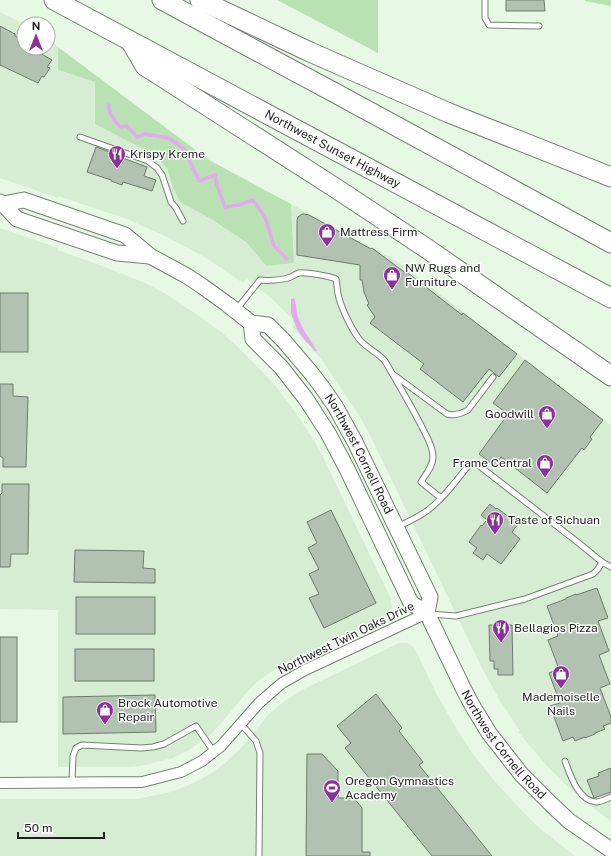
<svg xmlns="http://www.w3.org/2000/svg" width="611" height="856" viewBox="0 0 611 856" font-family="'Public Sans',sans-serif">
<rect width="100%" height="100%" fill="#e7f8e5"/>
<!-- built -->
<g fill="#d6edd4">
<polygon points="0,12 24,24 24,48 48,48 48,39 58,47 58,70 95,82 95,124 149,152 167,168 173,188 180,202 211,219 247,243 266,266 294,263 291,204 395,260 611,425 611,821 597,811 565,784 549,768 518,732 520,731 500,701 482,668 371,437 360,417 334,378 321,359 293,328 293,319 271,298 247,279 243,283 208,259 169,238 127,219 58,196 58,198 0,178"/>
<polygon points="0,228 58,248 58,250 105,267 145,283 166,294 199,316 221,332 241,350 272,382 291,406 315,442 324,459 391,599 392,607 390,610 386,615 283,664 268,674 257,682 247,692 224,720 210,735 189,750 173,758 141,766 129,767 58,767 58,610 0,609"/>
<polygon points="399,643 407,643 411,645 415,649 435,691 456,728 470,750 497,784 528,817 543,831 575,856 0,856 0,799 136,799 167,793 179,789 195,782 210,774 225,763 241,748 268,715 277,707 286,700 304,689"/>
</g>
<!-- green -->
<g fill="#b9e1b4">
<polygon points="277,0 378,0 378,53"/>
<polygon points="585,0 611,0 611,6 585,1"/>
<polygon points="58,47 209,160 291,204 294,263 266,266 247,243 211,219 180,202 173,188 167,168 149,152 95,124 95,82 58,70"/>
</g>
<!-- water -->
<path fill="#e4aaee" d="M294,298C297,304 296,311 298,317C302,330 311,340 317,351H315L303,338L297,329L293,318L291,313V299Z"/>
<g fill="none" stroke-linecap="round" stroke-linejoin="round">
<!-- stream -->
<path stroke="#e4aaee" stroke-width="3.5" d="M109,105C108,114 115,120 120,127L127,126L137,137L145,134L169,138L184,149L199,181L215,175L217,185L225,207L239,205L253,200L265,217L274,246L287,259"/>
</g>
<!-- building -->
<g fill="#b2c2b0" stroke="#6d7c6c">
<polygon points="506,0 544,0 545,11 506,11"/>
<polygon points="0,26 15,34 15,36 21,39 20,42 24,44 24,48 31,48 52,60 47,67 50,68 44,77 42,76 38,83 0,65"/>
<polygon points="96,147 121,156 120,157 147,167 144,176 156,180 152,191 123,182 122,185 111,181 111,180 87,172"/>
<polygon points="302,214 304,214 309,215 371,249 372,248 407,274 408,273 462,315 463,313 517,354 499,377 489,369 463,402 420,369 424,364 370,323 375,317 367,305 369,304 364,292 362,280 360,280 360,265 297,255 297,220 298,217"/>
<rect x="0" y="293" width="28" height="59"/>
<polygon points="525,360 603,420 590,437 592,439 584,450 582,448 547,493 501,457 495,466 479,454 508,414 493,403"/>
<polygon points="0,384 13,384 13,396 28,397 26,467 3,467 3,458 0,456"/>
<polygon points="2,484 29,484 28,554 11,554 10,567 0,567 0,495 2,493"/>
<polygon points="490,504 496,509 497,508 518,524 512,532 520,539 501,564 487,554 483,560 473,553 477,548 469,542 481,525 482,526 487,520 481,515"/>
<polygon points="331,510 376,603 324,628 309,598 319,594 309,574 319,569 308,548 317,543 307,522"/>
<polygon points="75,550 144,551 143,568 155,569 155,583 74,582"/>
<polygon points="597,588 608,618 598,621 609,651 599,655 610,684 600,688 611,717 611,723 603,726 605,729 595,733 595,734 585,738 585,737 575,741 573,737 563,741 550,706 560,703 549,673 559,669 548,640 558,636 547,606 566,599 566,598 576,594 576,595"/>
<rect x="76" y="597" width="79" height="37"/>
<polygon points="489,625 512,625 513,675 498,675 498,669 494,669 494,661 490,661"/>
<rect x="0" y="637" width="17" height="85"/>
<rect x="75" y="649" width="79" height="32"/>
<polygon points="376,694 402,728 399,731 423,762 419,765 492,856 432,856 345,748 351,743 337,726"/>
<polygon points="155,695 156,732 63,734 63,697"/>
<polygon points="307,754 322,754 338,771 338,798 354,798 362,808 362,852 370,852 370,856 306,856"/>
<polygon points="611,768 611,792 594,798 587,780 599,776 598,773"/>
</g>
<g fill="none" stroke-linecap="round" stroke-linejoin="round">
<!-- lane casing -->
<g stroke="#748372" stroke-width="7">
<g id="lane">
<polyline points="485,0 485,18 489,25 539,26"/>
<polyline points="80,137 148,161 157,168 162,175 171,202 176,208 183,221"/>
<path d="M236,310L260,280C267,281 281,280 288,278C292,277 295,274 299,273C306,272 329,276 336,279C337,284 337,289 338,294C341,308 351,328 359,339C365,347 377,352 385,361C398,384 412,407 424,431C428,439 433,447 433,457C433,466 426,474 421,482L441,498"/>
<path d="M394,375L447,414C455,416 461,414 468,410L493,377"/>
<path d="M397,527C408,522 419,517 428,510C444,498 456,481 468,466L472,464L478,465L580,544L602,562L598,569L593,574L525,599L456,616L430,614"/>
<polyline points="602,562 611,567"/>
<polyline points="241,724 256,741 260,753 259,856"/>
<path d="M565,761C570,774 578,801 596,802C601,802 606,799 611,797"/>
<polyline points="72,783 73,756 76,748 82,745 141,748 153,747 164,744 196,726 214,752"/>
</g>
</g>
<!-- street casing -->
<g stroke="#748372" stroke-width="12">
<polyline id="street" points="0,783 142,782 181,772 202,761 221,746 259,703 282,683 305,670 427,613"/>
</g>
<!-- secondary casing -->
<g stroke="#748372" stroke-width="17">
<g id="secondary">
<path id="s1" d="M0,202L3,204L24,200L125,235L150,256L187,276L202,286L227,304L251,323L268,325L284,341L312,374L324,390L335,406L355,442L430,597L427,613"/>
<polyline points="3,204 17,219 117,253 150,256"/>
<path id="s2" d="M251,323L253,339L281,367L306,399L328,433L347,469L411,603L427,613L463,688L472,705L489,733L521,774L552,805L569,821L611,850"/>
</g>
</g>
<!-- highway casing -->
<g stroke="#748372" stroke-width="21">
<g id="highway">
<path id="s3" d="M54,0L611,298"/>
<polyline points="162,0 337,94 611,243"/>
<polyline points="200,0 310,52 449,113 611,177"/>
<polyline points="131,42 145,66 337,189 426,248 611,376"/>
</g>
</g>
<!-- lane -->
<use href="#lane" stroke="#fff" stroke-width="5"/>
<!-- street -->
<use href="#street" stroke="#fff" stroke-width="10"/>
<!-- secondary -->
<use href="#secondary" stroke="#fff" stroke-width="15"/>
<!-- highway -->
<use href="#highway" stroke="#fff" stroke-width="19"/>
</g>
<!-- icons -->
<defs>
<g id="restaurant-pin" transform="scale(0.9)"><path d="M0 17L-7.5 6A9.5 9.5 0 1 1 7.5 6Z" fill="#8b319c" stroke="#fff"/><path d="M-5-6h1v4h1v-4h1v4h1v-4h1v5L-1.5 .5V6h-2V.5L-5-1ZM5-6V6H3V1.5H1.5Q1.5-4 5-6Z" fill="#fff"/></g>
<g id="shop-pin" transform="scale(0.9)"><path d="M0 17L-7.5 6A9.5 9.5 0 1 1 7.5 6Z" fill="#8b319c" stroke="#fff"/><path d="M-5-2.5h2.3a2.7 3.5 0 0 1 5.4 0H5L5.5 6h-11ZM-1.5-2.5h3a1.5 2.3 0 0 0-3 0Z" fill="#fff"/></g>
<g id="stadium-pin" transform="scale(0.9)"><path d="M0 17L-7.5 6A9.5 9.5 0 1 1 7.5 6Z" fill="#8b319c" stroke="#fff"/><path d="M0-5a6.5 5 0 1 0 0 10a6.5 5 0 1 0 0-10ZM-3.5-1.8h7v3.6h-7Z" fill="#fff"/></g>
</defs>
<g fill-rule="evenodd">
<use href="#restaurant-pin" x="117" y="154"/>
<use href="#shop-pin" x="327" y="232"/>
<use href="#shop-pin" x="392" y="275"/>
<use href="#shop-pin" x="547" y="414"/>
<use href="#shop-pin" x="545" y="463"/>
<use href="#restaurant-pin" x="495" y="520"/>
<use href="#restaurant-pin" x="501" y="628"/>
<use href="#shop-pin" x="561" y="674"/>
<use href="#shop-pin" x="105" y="710"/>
<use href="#stadium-pin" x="332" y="788"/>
</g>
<g text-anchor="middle" stroke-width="3" stroke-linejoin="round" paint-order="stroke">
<!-- street labels -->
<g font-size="12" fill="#1c221b" stroke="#fff">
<text dy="4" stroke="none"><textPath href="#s3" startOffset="316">Northwest Sunset Highway</textPath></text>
<text dy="4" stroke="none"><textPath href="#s1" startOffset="462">Northwest Cornell Road</textPath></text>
<text transform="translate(346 638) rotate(-26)" y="4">Northwest Twin Oaks Drive</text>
<text dy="4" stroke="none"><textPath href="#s2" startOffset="498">Northwest Cornell Road</textPath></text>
</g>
<!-- poi labels -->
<g font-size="12" fill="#1c221b" stroke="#fff" text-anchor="start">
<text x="130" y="158">Krispy Kreme</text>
<text x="340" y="236">Mattress Firm</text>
<text x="405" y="272">NW Rugs and<tspan x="405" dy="14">Furniture</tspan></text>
<text x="534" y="418" text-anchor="end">Goodwill</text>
<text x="532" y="467" text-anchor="end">Frame Central</text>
<text x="508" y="524">Taste of Sichuan</text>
<text x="514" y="632">Bellagios Pizza</text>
<text x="561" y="701" text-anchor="middle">Mademoiselle<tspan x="561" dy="14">Nails</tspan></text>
<text x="118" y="707">Brock Automotive<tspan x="118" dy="14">Repair</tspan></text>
<text x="345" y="785">Oregon Gymnastics<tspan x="345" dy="14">Academy</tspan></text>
</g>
</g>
<!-- north arrow -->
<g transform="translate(36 36)"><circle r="19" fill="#ffffff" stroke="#a4a7a4"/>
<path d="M0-3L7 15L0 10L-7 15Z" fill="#8b319c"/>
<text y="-6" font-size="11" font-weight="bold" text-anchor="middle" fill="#1c221b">N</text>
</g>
<!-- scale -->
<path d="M18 832v6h86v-6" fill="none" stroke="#1c221b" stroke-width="2"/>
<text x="24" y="832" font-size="12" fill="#1c221b" stroke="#ffffff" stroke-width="3" paint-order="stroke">50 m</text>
</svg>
